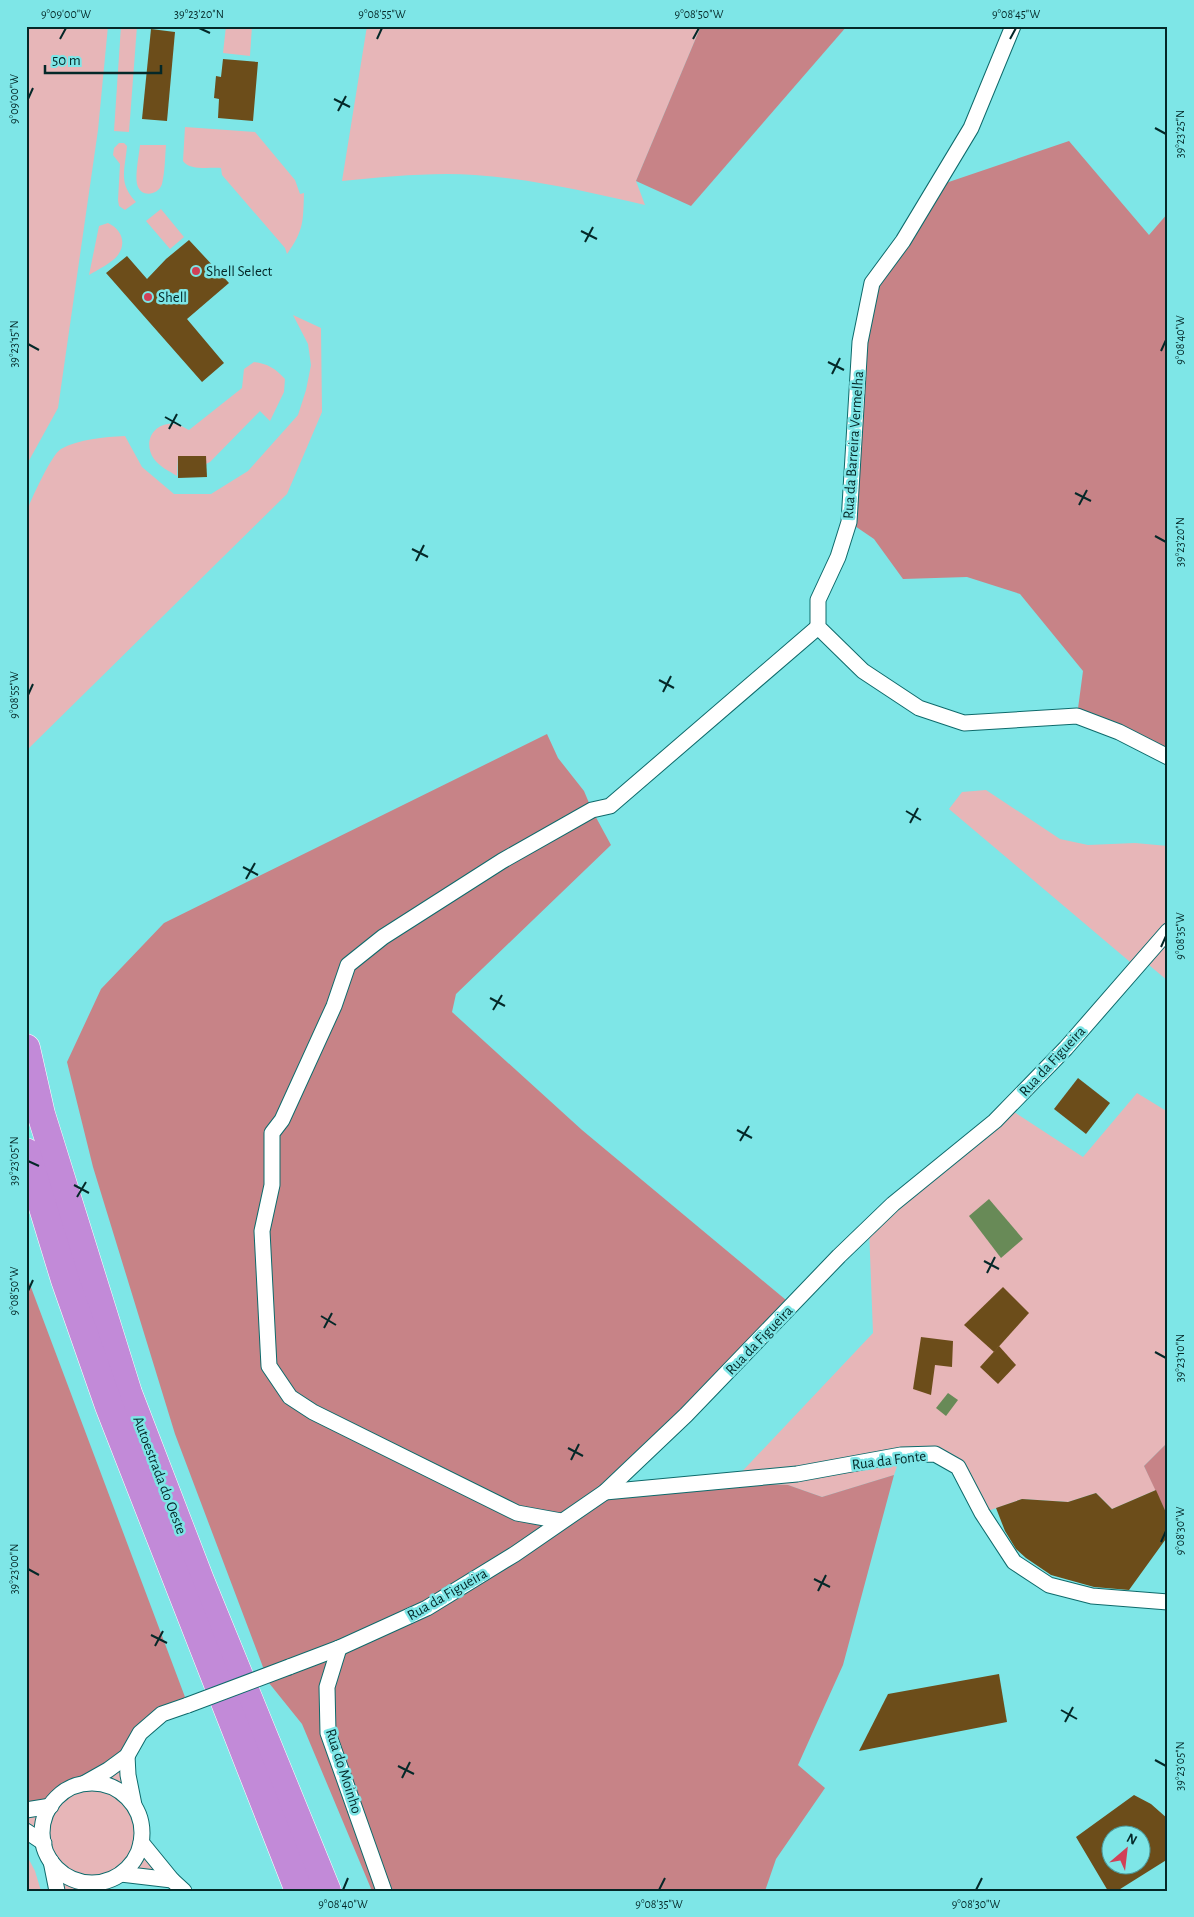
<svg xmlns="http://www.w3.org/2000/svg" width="1194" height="1917" viewBox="0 0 1194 1917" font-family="'Alegreya Sans',sans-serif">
<rect width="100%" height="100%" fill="#7ee6e7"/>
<!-- green -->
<g fill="#e7b6b8">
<polygon points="28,26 108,26 98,130 58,408 26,466 26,44"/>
<polygon points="121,26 137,26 129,132 114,131"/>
<polygon points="226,26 252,26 250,56 223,53"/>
<path d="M367,26H701L636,181L645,205C589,192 533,179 475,175C431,172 386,177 342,181Z"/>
<path d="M185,127L255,132L295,180L300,194L304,193C303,222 304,230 287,254L285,248L222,175L221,168C210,167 190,171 183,161Z"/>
<path d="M119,143H124L127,146C125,170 118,183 136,202L125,210L119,206L118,200L120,164L113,155L114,148Z"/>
<path d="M140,145H166C165,157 165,172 162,184C158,196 140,198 137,184C135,174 139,155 140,145Z"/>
<polygon points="161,209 184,237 170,249 146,221"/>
<path d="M108,223C121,229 127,242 118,255C112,263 97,270 89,275L99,226Z"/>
<path d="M293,315L321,328L322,412L287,494L26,751V513C31,500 51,455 61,449C79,439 104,437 125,436L142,467L174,494H211L248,471L298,415L306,390L311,365L308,344Z"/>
<path d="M254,362C268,364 275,368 285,379L284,392L270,421L260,411L210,462L206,464V458L178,457L177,476C169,471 160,467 154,459C142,442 154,422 174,424C179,424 185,428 189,430L242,388L244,369Z"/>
<polygon points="986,790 1060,839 1088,845 1135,843 1168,846 1168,981 1143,960 1136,967 949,809 962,792"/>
<polygon points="1137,1093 1168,1112 1168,1348 1164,1350 1168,1355 1168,1442 1144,1466 1156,1490 1112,1509 1096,1493 1068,1502 1022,1499 982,1513 958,1467 935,1454 901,1455 894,1475 822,1497 788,1485 717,1482 734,1480 873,1333 869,1228 1008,1108 1083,1157"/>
<path d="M126,1759L129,1799C117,1787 106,1782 89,1782Z"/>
<circle cx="93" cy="1834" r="46"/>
<polygon points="47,1808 41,1829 42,1840 26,1829 26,1811"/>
<polygon points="141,1843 169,1878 121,1874 136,1860"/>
<polygon points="26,1854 35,1871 41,1891 26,1891"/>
<path d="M54,1865C68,1881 78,1884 99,1883L90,1891H59Z"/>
</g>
<!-- forest -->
<g fill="#c78387">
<polygon points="701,26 847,26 691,206 636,181"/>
<polygon points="1069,141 1149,235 1168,213 1168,757 1077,716 1083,671 1020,594 967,577 903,579 874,539 849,522 872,283 934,187"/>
<polygon points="547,734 558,758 584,791 592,810 611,845 456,994 452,1012 582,1130 792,1305 605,1492 712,1482 788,1485 822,1497 894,1475 843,1665 798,1765 825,1788 776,1859 765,1891 372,1891 302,1724 269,1683 175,1434 93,1167 67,1062 101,989 164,923"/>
<polygon points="26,1274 188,1705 162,1714 127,1756 82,1784 64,1792 51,1806 26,1810"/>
<polygon points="1168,1442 1168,1517 1144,1466"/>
</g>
<!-- water -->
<g fill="#688a57">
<polygon points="989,1199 1023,1239 1001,1258 969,1216"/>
<polygon points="948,1393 958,1400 946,1416 936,1408"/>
</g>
<!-- building -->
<g fill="#6c4d1a" fill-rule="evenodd">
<polygon points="151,29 175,32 167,121 142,119"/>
<polygon points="223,59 258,62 253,121 218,118 219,99 214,98 216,76 221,77"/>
<polygon points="189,240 229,283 187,319 224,363 202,382 106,273 127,256 147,279 166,259"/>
<polygon points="178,456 206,456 207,477 178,478"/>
<polygon points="1078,1078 1110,1103 1086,1134 1054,1109"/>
<polygon points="1003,1287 1029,1313 994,1352 964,1325"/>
<polygon points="921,1337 953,1341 952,1367 935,1365 931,1395 913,1389"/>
<polygon points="999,1346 1016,1365 998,1384 980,1367"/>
<polygon points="1156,1490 1168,1517 1168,1536 1129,1590 1094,1587 1051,1575 1026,1558 1016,1549 1005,1531 996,1508 1022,1499 1068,1502 1096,1493 1112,1509"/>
<polygon points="999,1674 1007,1722 859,1751 888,1694"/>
<path d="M1134,1795L1151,1804L1168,1819V1859L1117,1891H1108L1076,1837ZM1112,1834H1142V1864H1112Z"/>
</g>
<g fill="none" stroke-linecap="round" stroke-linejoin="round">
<!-- street casing -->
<g stroke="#0e6a6b" stroke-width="17">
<g id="street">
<polyline points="1013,26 971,128 903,241 872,283 860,342 849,522 838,557 818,600 818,627 863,671 919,708 964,723 1077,716 1119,732 1168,757"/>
<polyline points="605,1492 797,1474 901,1455 935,1454 958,1467 982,1513 1014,1562 1049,1585 1092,1596 1168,1602"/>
<polyline points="561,1521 517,1513 313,1412 290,1397 269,1366 262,1231 272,1185 272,1133 282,1120 334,1006 348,965 383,937 502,861 592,810 610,806 818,627"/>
<polyline points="339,1648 327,1687 328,1733 384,1891"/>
<polyline points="289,1667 339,1648 427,1608 515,1554 605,1492 686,1415 839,1256 893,1204 995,1121 1066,1048 1168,931"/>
<polyline points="127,1756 128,1775 134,1805"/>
<polyline points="85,1783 108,1770 127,1756 140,1733 162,1714 188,1705"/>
<circle cx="92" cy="1833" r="50"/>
<polyline points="26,1810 51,1806"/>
<polyline points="26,1831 44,1843"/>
<polyline points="141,1842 172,1880 184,1891"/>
<polyline points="51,1861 57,1891"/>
<polyline points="121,1874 172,1880"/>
</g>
</g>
<!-- highway casing -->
<g stroke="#fff" stroke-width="29">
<g id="highway">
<polyline points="26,1048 41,1114 128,1393 200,1580 327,1891"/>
<polyline points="26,1152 65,1280 109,1406 299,1891"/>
</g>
</g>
<!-- street -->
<use href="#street" stroke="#fff" stroke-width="15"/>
<!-- highway -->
<use href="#highway" stroke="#c28ad8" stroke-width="28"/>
<!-- street-bridge casing -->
<g stroke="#0e6a6b" stroke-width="17" stroke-linecap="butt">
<polyline id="street-bridge" points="188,1705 289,1667"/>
</g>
<!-- street-bridge -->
<use href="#street-bridge" stroke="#fff" stroke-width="15"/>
</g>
<!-- ticks -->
<path fill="none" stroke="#042828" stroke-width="2" d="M199,28L210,33M60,39L66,28M377,39L382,28M693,39L699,28M1010,39L1016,28M28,99L33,88M334,99L350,107M338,111L346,96M1155,128L1166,134M581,231L597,239M585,242L593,227M28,344L39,350M1161,351L1166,340M828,362L844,370M832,374L840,358M165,417L181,426M169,429L177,414M1075,493L1091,501M1079,505L1087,490M1155,536L1166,542M412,549L428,557M416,561L424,545M659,680L674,688M663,692L671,676M28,695L33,684M906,811L921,820M910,823L918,808M243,867L258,875M246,879L255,863M1161,947L1166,936M490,998L505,1006M493,1010L502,995M737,1130L752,1138M740,1141L749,1126M28,1161L39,1166M74,1185L89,1193M77,1197L86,1182M984,1261L999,1269M987,1273L995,1257M28,1291L33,1280M321,1316L336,1325M324,1328L332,1313M1155,1352L1166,1358M568,1448L583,1456M571,1460L579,1444M1161,1542L1166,1531M28,1569L39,1575M814,1579L830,1587M818,1591L826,1575M151,1635L167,1643M155,1646L163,1631M1061,1710L1077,1719M1065,1722L1073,1707M1155,1760L1166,1766M398,1766L414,1774M402,1778L410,1762M343,1890L348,1878M659,1890L665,1878M976,1890L982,1878"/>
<!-- markers -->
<g fill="#d14057" stroke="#7ee6e7" stroke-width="2">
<circle cx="196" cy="271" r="5"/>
<circle cx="148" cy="297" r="5"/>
</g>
<g text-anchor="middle" stroke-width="5" stroke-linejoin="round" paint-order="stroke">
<!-- poi labels -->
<g font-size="15" fill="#042828" stroke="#7ee6e7" text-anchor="start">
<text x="206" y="276">Shell Select</text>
<text x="158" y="302">Shell</text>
</g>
<!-- street labels -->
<g font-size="15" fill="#042828" stroke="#7ee6e7">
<text transform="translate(853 445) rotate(-86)" y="5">Rua da Barreira Vermelha</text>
<text transform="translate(1052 1061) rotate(-47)" y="5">Rua da Figueira</text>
<text transform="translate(759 1340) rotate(-46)" y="5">Rua da Figueira</text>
<text transform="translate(889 1460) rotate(-7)" y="5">Rua da Fonte</text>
<text transform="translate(160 1475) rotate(69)" y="5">Autoestrada do Oeste</text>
<text transform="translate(447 1594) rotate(-30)" y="5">Rua da Figueira</text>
<text transform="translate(344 1771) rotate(72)" y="5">Rua do Moinho</text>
</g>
</g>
<!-- border -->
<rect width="1194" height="1917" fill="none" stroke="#7ee6e7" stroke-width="55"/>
<!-- north arrow -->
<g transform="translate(1126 1850) rotate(28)"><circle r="24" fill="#7ee6e7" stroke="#4d9a9b"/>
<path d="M0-4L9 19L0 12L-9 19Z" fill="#d14057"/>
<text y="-8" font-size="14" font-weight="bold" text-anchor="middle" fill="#042828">N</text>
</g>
<!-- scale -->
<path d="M45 65v8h116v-8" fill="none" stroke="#042828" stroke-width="2.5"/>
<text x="52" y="65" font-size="15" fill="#042828" stroke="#7ee6e7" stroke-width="4" paint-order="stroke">50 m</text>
<rect x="28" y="28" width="1138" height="1862" fill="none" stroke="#042828" stroke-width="2"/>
<g font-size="12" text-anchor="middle" fill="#042828">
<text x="66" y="18">9°09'00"W</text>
<text x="199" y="18">39°23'20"N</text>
<text x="382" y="18">9°08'55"W</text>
<text x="699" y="18">9°08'50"W</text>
<text x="1016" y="18">9°08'45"W</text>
<text transform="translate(14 99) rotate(-90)" y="4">9°09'00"W</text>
<text transform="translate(1180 134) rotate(-90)" y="4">39°23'25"N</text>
<text transform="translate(1180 340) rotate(-90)" y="4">9°08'40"W</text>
<text transform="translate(14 344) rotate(-90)" y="4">39°23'15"N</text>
<text transform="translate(1180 542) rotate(-90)" y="4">39°23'20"N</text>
<text transform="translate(14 695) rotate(-90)" y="4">9°08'55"W</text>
<text transform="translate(1180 936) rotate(-90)" y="4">9°08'35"W</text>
<text transform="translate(14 1161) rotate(-90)" y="4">39°23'05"N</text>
<text transform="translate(14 1291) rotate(-90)" y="4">9°08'50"W</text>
<text transform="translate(1180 1358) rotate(-90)" y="4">39°23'10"N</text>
<text transform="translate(1180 1531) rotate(-90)" y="4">9°08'30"W</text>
<text transform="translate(14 1569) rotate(-90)" y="4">39°23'00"N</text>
<text transform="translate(1180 1766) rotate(-90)" y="4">39°23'05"N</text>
<text x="343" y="1908">9°08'40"W</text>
<text x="659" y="1908">9°08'35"W</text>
<text x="976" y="1908">9°08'30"W</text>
</g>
</svg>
